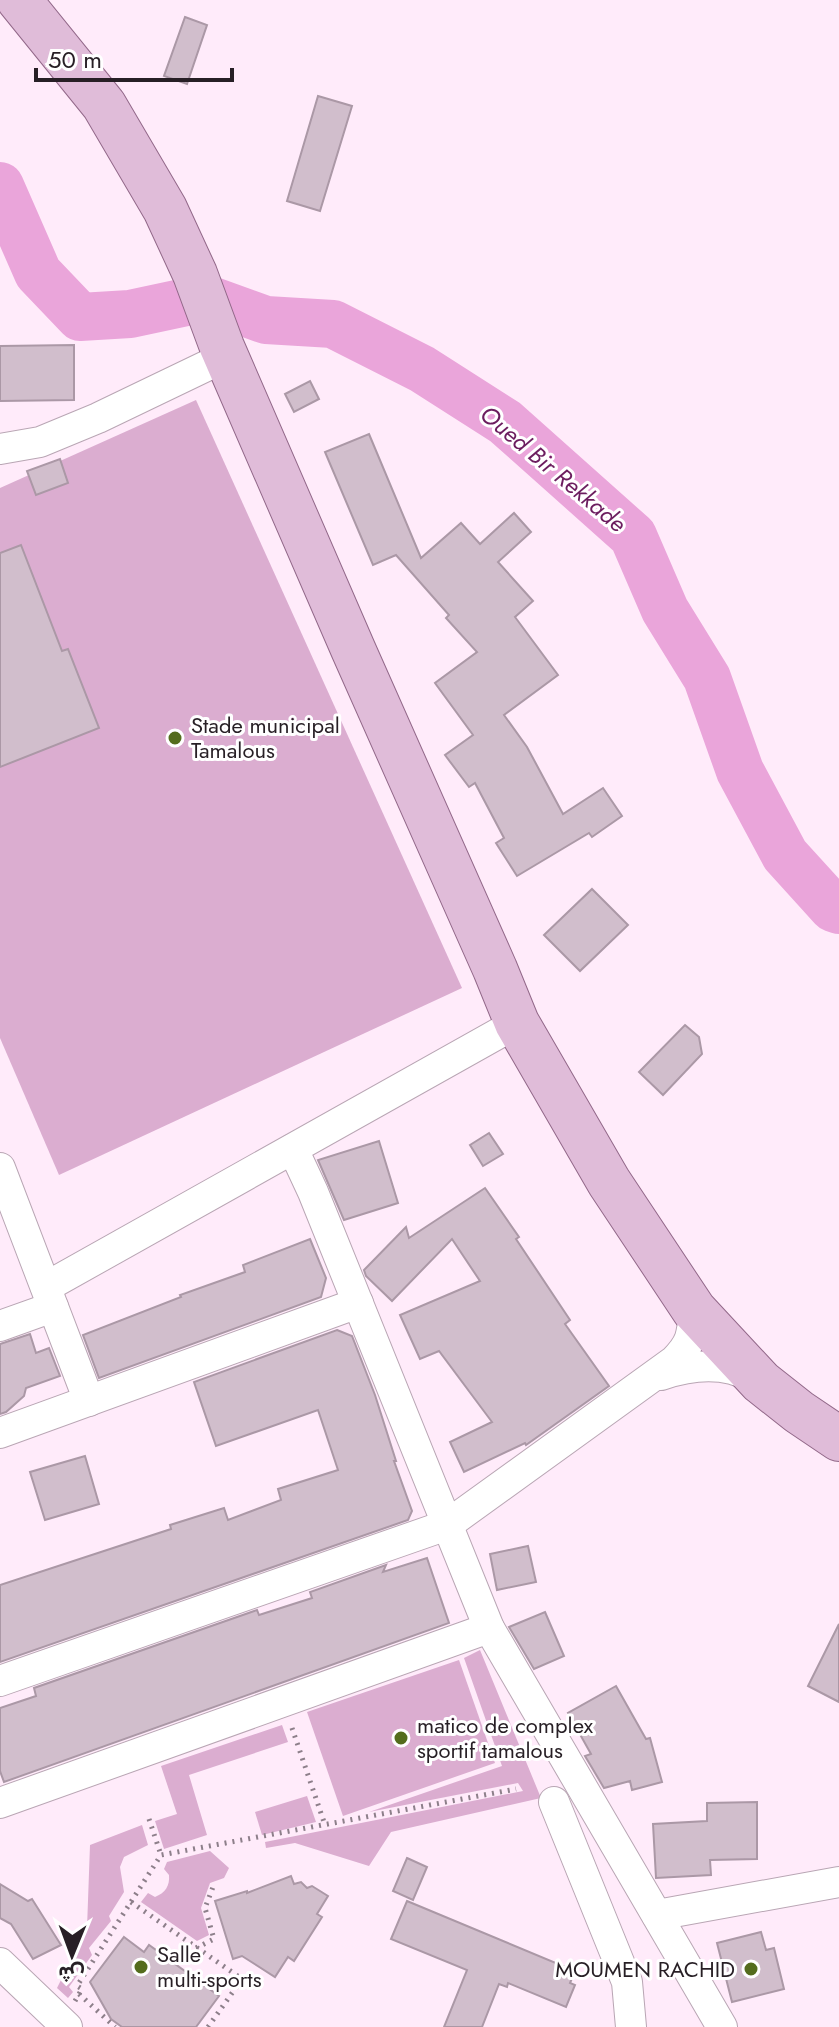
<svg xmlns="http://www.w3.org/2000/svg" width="839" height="2027" viewBox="0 0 839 2027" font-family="Jost,Vazirmatn,sans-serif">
<rect width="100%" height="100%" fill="#ffebfa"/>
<!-- green -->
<g fill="#dbadd0">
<polygon points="196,400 462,988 59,1175 0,1038 0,488"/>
<polygon points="480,1650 541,1798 391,1832 369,1866 295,1843 266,1848 265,1842 523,1791 518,1783 369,1812 502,1766 464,1658"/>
<polygon points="459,1660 495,1763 343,1816 307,1712"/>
<polygon points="282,1725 288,1742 189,1775 207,1835 164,1849 155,1821 177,1814 161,1766"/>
<polygon points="307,1796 316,1822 262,1835 255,1812"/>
<polygon points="142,1825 148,1845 124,1857 120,1867 124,1892 109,1916 111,1921 89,1948 92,1955 69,1987 73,1992 68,1998 57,1988 87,1928 90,1845"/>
<path d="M210,1851L229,1868L224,1878L210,1883L201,1908L209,1935L197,1941L141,1902L148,1893L155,1897C165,1893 170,1886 169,1875L164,1869L167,1862Z"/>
</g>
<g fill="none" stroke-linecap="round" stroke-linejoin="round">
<!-- river -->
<polyline stroke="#eaa5da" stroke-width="48" points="0,186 38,273 80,317 130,314 205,298 266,320 333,324 422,369 505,422 633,536 665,610 707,678 740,771 785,855 833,908 839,910"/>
</g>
<!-- building -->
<g fill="#d1becc" stroke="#ab98a6" stroke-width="2">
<polygon points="185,17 207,25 187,84 164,76"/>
<polygon points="318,96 352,106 320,211 287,201"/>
<polygon points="74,345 74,400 0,401 0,346"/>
<polygon points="310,381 319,399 294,412 285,394"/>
<polygon points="369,434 421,558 461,523 480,544 514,513 531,532 498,562 533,601 515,617 558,675 504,715 527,747 563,814 603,788 622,816 592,837 589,833 517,876 496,843 504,838 475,783 469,787 445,755 473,735 435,683 477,652 446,618 449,615 396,555 373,565 325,452"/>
<polygon points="60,459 68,483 36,495 27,471"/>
<polygon points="21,545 62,651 68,649 99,728 0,767 0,553"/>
<polygon points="592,889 628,925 580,971 544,935"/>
<polygon points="685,1025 699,1037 702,1054 663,1095 639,1072"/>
<polygon points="489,1133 503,1154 483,1166 470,1145"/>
<polygon points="379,1141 398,1203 344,1220 318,1160"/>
<polygon points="485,1188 519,1237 516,1239 570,1320 565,1324 609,1386 526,1445 525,1443 464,1472 450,1442 492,1422 439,1351 420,1359 400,1315 480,1281 452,1239 392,1301 366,1276 364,1270 406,1227 409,1238"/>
<polygon points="310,1239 326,1278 321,1297 99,1378 83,1335 181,1297 180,1295 245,1272 243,1265"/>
<polygon points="337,1330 352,1336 375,1395 396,1461 394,1461 412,1511 408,1520 0,1662 0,1585 171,1529 170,1525 224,1508 228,1520 281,1500 278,1489 338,1470 318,1410 216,1446 194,1382"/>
<polygon points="30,1334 36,1353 49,1348 60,1376 26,1388 24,1396 6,1412 0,1414 0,1344"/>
<polygon points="85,1456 99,1504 45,1520 30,1472"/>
<polygon points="528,1546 536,1582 497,1590 490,1554"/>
<polygon points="427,1558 449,1623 4,1782 0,1771 0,1708 36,1696 34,1688 257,1610 259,1615 312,1598 310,1592 386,1565 383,1572"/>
<polygon points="545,1612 564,1656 534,1669 509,1627"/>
<polygon points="839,1624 839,1702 808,1686"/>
<polygon points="616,1686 646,1739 650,1738 662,1782 632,1790 630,1781 604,1788 585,1756 591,1754 568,1713"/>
<polygon points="757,1802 757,1859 710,1860 711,1875 656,1878 653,1824 707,1821 707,1803"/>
<polygon points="407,1858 427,1867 413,1900 393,1891"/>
<polygon points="291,1876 294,1884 301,1882 307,1888 312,1886 328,1896 317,1914 322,1917 294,1961 288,1957 275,1977 242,1956 233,1959 215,1901 247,1891 247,1893"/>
<polygon points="0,1884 28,1901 32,1899 61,1945 33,1959 11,1924 0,1918"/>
<polygon points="407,1901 575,1971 570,1983 575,1985 566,2007 508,1983 507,1987 499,1984 482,2027 444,2027 467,1970 391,1939"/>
<polygon points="761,1932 766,1950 774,1948 784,1989 732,2002 717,1943"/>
<polygon points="124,1937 144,1952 149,1945 219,1996 196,2027 122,2027 111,2019 90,1982"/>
</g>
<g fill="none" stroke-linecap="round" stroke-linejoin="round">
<!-- minor casing -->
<g stroke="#b9a6b4" stroke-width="32">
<g id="minor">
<polyline points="0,449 40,442 98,418 227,356"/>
<polyline points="0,1168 89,1401"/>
<polyline points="46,1287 517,1023"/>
<polyline points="0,1326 53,1307"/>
<path d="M661,1375C691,1365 725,1361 753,1378"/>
<polyline points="0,1433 358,1303"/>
<polyline points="489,1628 722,2027"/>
<path d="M0,1681L447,1525L674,1361C692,1343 692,1335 694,1310"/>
<polyline points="554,1802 627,1982 631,2027"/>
<polyline points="0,1803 489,1628 313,1192 293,1149"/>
<polyline points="657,1915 839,1882"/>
<polyline points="0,1963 67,2027"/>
</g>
</g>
<!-- primary casing -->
<g stroke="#926889" stroke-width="46">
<polyline id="primary" points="19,0 104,105 165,209 195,274 222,347 353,649 495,969 517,1023 609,1182 694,1310 761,1382 799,1412 839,1439"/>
</g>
<!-- path -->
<g stroke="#8d7f8a" stroke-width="5" stroke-dasharray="2 6" stroke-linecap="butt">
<polyline points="292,1728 325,1825"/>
<polyline points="149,1819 161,1855"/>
<polyline points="131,1902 242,1979 208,2027"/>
<polyline points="196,1948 214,1939 205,1908 213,1887"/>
<polyline points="79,1994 115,2027"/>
<polyline points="75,2001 82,1989 77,1986 161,1855 516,1789"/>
</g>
<!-- minor -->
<use href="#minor" stroke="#fff" stroke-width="30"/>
<!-- primary -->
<use href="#primary" stroke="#e0bcd9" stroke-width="44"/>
</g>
<!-- markers -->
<g fill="#546c1d" stroke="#fff" stroke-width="3">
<circle cx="175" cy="738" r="8"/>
<circle cx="401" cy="1738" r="8"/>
<circle cx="141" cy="1967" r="8"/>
<circle cx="751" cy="1969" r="8"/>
</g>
<g text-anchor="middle" stroke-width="6" stroke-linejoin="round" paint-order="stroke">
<!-- poi labels -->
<g font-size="22" fill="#271f25" stroke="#fff" text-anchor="start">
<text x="191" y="733">Stade municipal<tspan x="191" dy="25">Tamalous</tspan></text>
<text x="417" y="1733">matico de complex<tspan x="417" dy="25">sportif tamalous</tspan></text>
<text x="157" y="1962">Salle<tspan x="157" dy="25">multi-sports</tspan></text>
<text x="735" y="1977" text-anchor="end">MOUMEN RACHID</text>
</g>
<!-- water labels -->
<g font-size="24" font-style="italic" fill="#6c1d5f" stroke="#fff">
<text transform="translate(553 469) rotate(40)" y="8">Oued Bir Rekkade</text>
</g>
</g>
<!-- north arrow -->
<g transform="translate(72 1955) rotate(181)" stroke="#ffffff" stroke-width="6" paint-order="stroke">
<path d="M0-6L14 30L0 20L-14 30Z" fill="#271f25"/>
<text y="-12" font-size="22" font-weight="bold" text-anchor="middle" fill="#271f25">ش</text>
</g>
<!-- scale -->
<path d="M36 68v12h196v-12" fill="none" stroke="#271f25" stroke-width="4"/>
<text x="48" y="68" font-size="24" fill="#271f25" stroke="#ffffff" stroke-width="6" paint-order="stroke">50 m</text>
</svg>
